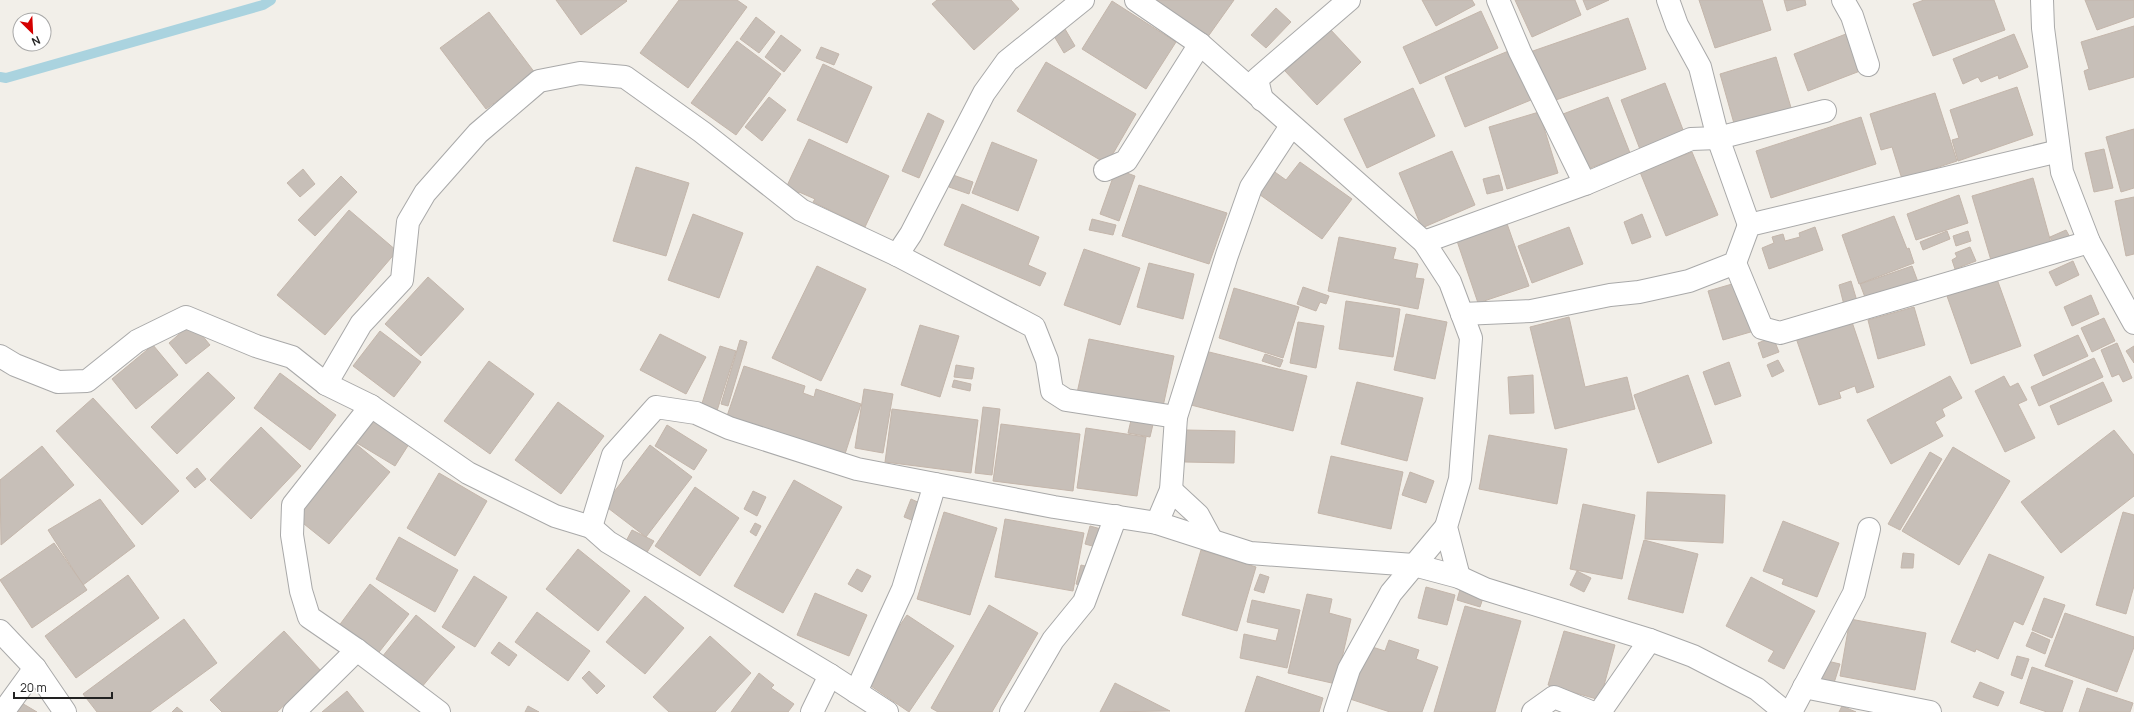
<svg xmlns="http://www.w3.org/2000/svg" width="2134" height="712" viewBox="0 0 2134 712" font-family="Manrope,sans-serif">
<rect width="100%" height="100%" fill="#f2efe9"/>
<g fill="none" stroke-linecap="round" stroke-linejoin="round">
<!-- stream -->
<polyline stroke="#aad3df" stroke-width="10" points="0,77 6,78 263,5 271,0"/>
</g>
<!-- building -->
<g fill="#c7bfb8" stroke="#c4b6ab">
<polygon points="556,0 626,0 627,1 581,35"/>
<polygon points="679,0 737,0 747,7 688,88 640,53"/>
<polygon points="937,0 1011,0 1019,9 974,50 932,4"/>
<polygon points="1154,0 1234,0 1207,38"/>
<polygon points="1422,0 1472,0 1475,5 1436,26"/>
<polygon points="1515,0 1575,0 1581,15 1532,37"/>
<polygon points="1583,0 1609,0 1587,10"/>
<polygon points="1699,0 1762,0 1771,30 1715,48"/>
<polygon points="1784,0 1805,0 1806,5 1787,11"/>
<polygon points="1924,0 1994,0 2005,30 1933,56 1913,4"/>
<polygon points="2085,0 2134,0 2134,17 2097,30"/>
<polygon points="1112,1 1176,42 1146,89 1082,49"/>
<polygon points="1276,8 1291,22 1266,48 1251,35"/>
<polygon points="1481,11 1498,48 1420,84 1403,47"/>
<polygon points="489,12 535,73 486,109 440,48"/>
<polygon points="756,17 775,32 759,53 740,39"/>
<polygon points="1628,18 1646,69 1547,103 1530,52"/>
<polygon points="2134,26 2134,77 2089,90 2084,71 2089,69 2081,42"/>
<polygon points="1329,28 1361,62 1317,105 1285,71"/>
<polygon points="1065,29 1075,46 1064,53 1054,36"/>
<polygon points="1846,34 1860,71 1808,91 1794,54"/>
<polygon points="2014,34 2028,67 1999,79 1998,75 1981,82 1978,77 1963,84 1953,59"/>
<polygon points="781,35 801,50 784,72 765,57"/>
<polygon points="737,41 781,74 736,135 691,103"/>
<polygon points="821,47 839,54 834,65 816,58"/>
<polygon points="1511,50 1531,100 1465,127 1445,77"/>
<polygon points="1776,57 1792,111 1735,127 1720,74"/>
<polygon points="1046,62 1136,114 1107,164 1017,111"/>
<polygon points="823,64 872,87 847,143 797,120"/>
<polygon points="1665,83 1685,135 1641,152 1621,100"/>
<polygon points="2017,87 2033,135 1958,161 1952,140 1959,138 1950,110"/>
<polygon points="1413,88 1435,136 1367,168 1344,119"/>
<polygon points="1935,93 1957,161 1902,179 1892,147 1881,150 1870,114"/>
<polygon points="769,97 786,110 762,141 745,127"/>
<polygon points="1608,97 1630,153 1585,170 1563,114"/>
<polygon points="1539,112 1558,173 1507,189 1489,127"/>
<polygon points="928,113 944,121 919,178 902,171"/>
<polygon points="1861,117 1876,164 1771,198 1756,151"/>
<polygon points="2134,129 2134,188 2121,192 2106,137"/>
<polygon points="809,139 889,176 865,227 813,202 815,199 799,192 797,196 785,190"/>
<polygon points="992,142 1037,160 1018,211 972,193"/>
<polygon points="2104,149 2113,188 2094,192 2085,153"/>
<polygon points="1452,151 1475,205 1422,228 1399,173"/>
<polygon points="1692,152 1718,215 1666,236 1640,172"/>
<polygon points="1300,162 1352,199 1322,239 1256,192 1272,170 1286,180"/>
<polygon points="636,167 689,183 666,256 613,241"/>
<polygon points="303,169 315,184 300,197 287,183"/>
<polygon points="1116,169 1135,176 1119,221 1100,214"/>
<polygon points="953,175 973,182 969,194 949,187"/>
<polygon points="1499,175 1503,190 1487,194 1483,179"/>
<polygon points="341,176 357,192 315,236 298,220"/>
<polygon points="2033,178 2053,250 1993,267 1972,196"/>
<polygon points="1139,185 1227,213 1209,264 1122,236"/>
<polygon points="1959,195 1968,223 1916,240 1907,214"/>
<polygon points="2134,197 2134,254 2126,256 2115,201"/>
<polygon points="962,204 1039,237 1028,265 1046,273 1040,286 944,245"/>
<polygon points="349,210 397,251 325,335 277,295"/>
<polygon points="693,214 743,233 719,298 668,280"/>
<polygon points="1642,214 1651,237 1632,244 1624,222"/>
<polygon points="1894,216 1907,249 1909,248 1914,263 1859,284 1842,235"/>
<polygon points="1505,218 1529,286 1478,303 1455,235"/>
<polygon points="1092,219 1116,225 1113,235 1089,230"/>
<polygon points="1569,227 1583,264 1532,283 1518,246"/>
<polygon points="1815,227 1823,250 1769,269 1762,248 1774,243 1772,237 1783,234 1785,241 1800,237 1799,233"/>
<polygon points="2066,230 2072,241 2056,248 2050,237"/>
<polygon points="1947,231 1950,239 1923,250 1920,242"/>
<polygon points="1968,231 1971,241 1956,246 1953,236"/>
<polygon points="1339,237 1396,248 1393,259 1418,264 1415,278 1424,279 1418,309 1328,291"/>
<polygon points="1970,247 1976,261 1955,269 1952,260 1957,257 1955,253"/>
<polygon points="1084,249 1140,268 1120,325 1064,305"/>
<polygon points="2073,261 2079,275 2056,286 2049,272"/>
<polygon points="1149,263 1194,274 1183,319 1137,307"/>
<polygon points="817,266 866,289 821,381 772,358"/>
<polygon points="1912,266 1918,282 1866,300 1860,284"/>
<polygon points="428,277 464,309 421,356 385,324"/>
<polygon points="1997,279 2021,346 1971,364 1947,296"/>
<polygon points="1851,281 1857,301 1844,305 1839,285"/>
<polygon points="1739,282 1754,331 1723,340 1708,291"/>
<polygon points="1303,287 1329,296 1326,304 1320,302 1316,311 1297,304"/>
<polygon points="1234,288 1299,307 1283,358 1219,338"/>
<polygon points="2091,295 2099,314 2072,326 2064,307"/>
<polygon points="1346,301 1400,309 1393,357 1339,349"/>
<polygon points="1914,307 1925,345 1878,359 1868,320"/>
<polygon points="1406,314 1447,322 1435,379 1394,370"/>
<polygon points="1569,317 1585,387 1627,377 1635,409 1555,429 1530,327"/>
<polygon points="2104,318 2115,341 2092,352 2081,328"/>
<polygon points="1851,319 1874,387 1857,393 1855,386 1839,392 1841,398 1819,405 1796,338"/>
<polygon points="1298,322 1324,326 1316,368 1290,363"/>
<polygon points="192,323 210,345 186,364 169,343"/>
<polygon points="920,325 959,336 940,397 901,385"/>
<polygon points="380,331 421,362 394,397 353,366"/>
<polygon points="660,334 706,357 686,394 640,370"/>
<polygon points="2078,335 2088,356 2043,376 2034,355"/>
<polygon points="1773,337 1779,352 1763,358 1758,343"/>
<polygon points="1089,339 1174,356 1162,411 1077,393"/>
<polygon points="740,340 747,342 728,406 721,404"/>
<polygon points="2117,343 2132,378 2123,382 2119,374 2112,377 2101,350"/>
<polygon points="153,345 178,375 136,409 112,379"/>
<polygon points="720,346 736,351 715,417 699,413"/>
<polygon points="2134,346 2134,363 2126,351"/>
<polygon points="1205,351 1307,376 1293,431 1191,405"/>
<polygon points="1265,354 1283,360 1280,367 1262,361"/>
<polygon points="2094,358 2103,377 2039,406 2031,387"/>
<polygon points="1778,360 1784,371 1772,377 1767,365"/>
<polygon points="489,361 534,394 490,454 444,421"/>
<polygon points="1729,362 1741,396 1715,405 1703,372"/>
<polygon points="956,365 974,368 972,379 954,377"/>
<polygon points="744,366 805,386 803,393 814,397 816,389 861,404 845,454 727,416"/>
<polygon points="208,372 235,398 177,454 151,427"/>
<polygon points="280,373 336,415 310,450 254,408"/>
<polygon points="1533,375 1534,413 1510,414 1508,377"/>
<polygon points="1688,375 1712,443 1658,463 1634,395"/>
<polygon points="1950,376 1962,398 1942,409 1945,416 1935,422 1943,436 1891,464 1867,420"/>
<polygon points="2004,376 2010,387 2018,383 2027,400 2018,404 2035,438 2005,452 1975,391"/>
<polygon points="954,380 971,384 970,391 952,387"/>
<polygon points="1357,382 1423,398 1407,461 1341,444"/>
<polygon points="2103,382 2112,401 2058,425 2050,406"/>
<polygon points="864,389 893,394 883,453 855,448"/>
<polygon points="93,398 179,491 142,525 56,431"/>
<polygon points="558,402 604,436 561,494 515,460"/>
<polygon points="983,407 1000,409 992,475 975,473"/>
<polygon points="892,409 978,420 971,473 885,462"/>
<polygon points="1132,416 1154,420 1150,437 1128,433"/>
<polygon points="366,417 409,444 395,466 352,440"/>
<polygon points="1001,424 1080,434 1073,491 993,481"/>
<polygon points="667,425 707,450 694,470 655,446"/>
<polygon points="261,427 301,466 251,519 210,480"/>
<polygon points="1086,428 1146,437 1137,496 1077,488"/>
<polygon points="1186,430 1235,431 1234,463 1185,462"/>
<polygon points="2114,430 2134,455 2134,496 2061,553 2021,502"/>
<polygon points="1489,435 1567,449 1557,504 1479,489"/>
<polygon points="356,444 390,472 329,544 294,516"/>
<polygon points="650,445 692,477 646,537 604,505"/>
<polygon points="42,446 74,485 1,545 0,480"/>
<polygon points="1953,447 2010,481 1959,565 1902,531"/>
<polygon points="1930,452 1942,459 1900,530 1888,524"/>
<polygon points="1331,456 1403,472 1391,529 1318,513"/>
<polygon points="197,468 206,479 195,488 186,478"/>
<polygon points="1410,472 1434,481 1426,503 1402,495"/>
<polygon points="439,473 487,501 455,556 407,528"/>
<polygon points="794,480 842,507 783,613 734,586"/>
<polygon points="695,487 739,518 700,576 655,546"/>
<polygon points="753,491 766,497 757,516 744,509"/>
<polygon points="1647,492 1725,495 1723,543 1645,539"/>
<polygon points="100,499 135,546 83,585 48,530"/>
<polygon points="911,499 922,504 914,521 904,517"/>
<polygon points="1583,504 1635,515 1622,579 1570,569"/>
<polygon points="944,512 997,528 970,615 917,599"/>
<polygon points="2123,512 2134,515 2134,586 2126,614 2096,605"/>
<polygon points="1005,519 1084,533 1073,591 995,577"/>
<polygon points="1783,521 1839,543 1817,597 1782,584 1784,579 1763,571"/>
<polygon points="755,523 761,526 756,536 750,532"/>
<polygon points="1090,526 1101,529 1096,547 1085,544"/>
<polygon points="632,530 654,541 646,554 625,543"/>
<polygon points="399,537 458,570 435,612 376,579"/>
<polygon points="1644,540 1698,554 1683,613 1628,599"/>
<polygon points="54,543 87,590 32,628 0,580"/>
<polygon points="578,549 630,591 598,631 546,589"/>
<polygon points="1201,550 1256,567 1237,631 1182,615"/>
<polygon points="1903,553 1914,554 1913,568 1901,568"/>
<polygon points="1989,554 2044,577 2023,625 2014,621 1998,659 1976,649 1975,652 1951,642"/>
<polygon points="1081,565 1085,566 1080,585 1076,584"/>
<polygon points="857,569 871,576 862,592 848,584"/>
<polygon points="1577,571 1591,578 1584,592 1570,585"/>
<polygon points="1260,574 1269,577 1264,593 1254,590"/>
<polygon points="128,575 159,618 76,678 45,636"/>
<polygon points="474,576 507,597 475,647 442,627"/>
<polygon points="1751,577 1815,611 1784,669 1768,661 1774,651 1726,626"/>
<polygon points="370,584 409,614 376,656 338,627"/>
<polygon points="1461,586 1485,592 1480,607 1457,600"/>
<polygon points="1426,587 1455,595 1447,625 1418,618"/>
<polygon points="815,593 867,615 849,656 797,635"/>
<polygon points="1307,594 1332,599 1329,613 1351,619 1336,684 1288,673"/>
<polygon points="645,596 684,628 645,674 606,642"/>
<polygon points="2044,598 2065,605 2052,638 2032,630"/>
<polygon points="1252,600 1300,610 1287,668 1240,658 1244,634 1276,641 1279,629 1247,622"/>
<polygon points="989,605 1038,633 992,712 938,712 931,708"/>
<polygon points="1465,606 1521,621 1495,712 1434,712"/>
<polygon points="537,612 590,651 568,681 515,642"/>
<polygon points="2065,613 2134,637 2134,647 2117,692 2045,666"/>
<polygon points="416,615 455,647 421,688 382,657"/>
<polygon points="907,615 954,646 909,712 862,680"/>
<polygon points="184,619 217,663 150,712 97,712 83,694"/>
<polygon points="1850,619 1926,633 1915,690 1840,676"/>
<polygon points="284,631 321,671 277,712 222,712 210,700"/>
<polygon points="1564,631 1615,645 1600,700 1548,685"/>
<polygon points="2032,632 2050,640 2045,654 2026,646"/>
<polygon points="710,636 751,673 715,712 669,712 653,697"/>
<polygon points="1389,640 1419,650 1416,659 1438,667 1422,712 1390,712 1350,699 1369,646 1385,651"/>
<polygon points="499,642 517,655 509,666 491,653"/>
<polygon points="2017,656 2029,659 2022,679 2011,675"/>
<polygon points="1823,660 1840,664 1834,683 1818,679"/>
<polygon points="2032,667 2073,681 2062,712 2047,712 2020,703"/>
<polygon points="589,671 605,686 597,694 582,678"/>
<polygon points="759,673 774,685 771,688 794,704 788,712 731,712"/>
<polygon points="1257,676 1323,698 1319,712 1245,712"/>
<polygon points="1980,682 2004,692 1998,706 1973,697"/>
<polygon points="1115,683 1170,711 1100,712"/>
<polygon points="2087,688 2133,703 2130,712 2079,712"/>
<polygon points="347,691 364,712 322,712"/>
<polygon points="20,702 37,712 15,712"/>
<polygon points="528,706 539,712 525,712"/>
<polygon points="1842,706 1856,712 1839,712"/>
<polygon points="177,707 183,712 172,712"/>
</g>
<g fill="none" stroke-linecap="round" stroke-linejoin="round">
<!-- minor casing -->
<g stroke="#a9a9a9" stroke-width="24">
<g id="minor">
<polyline points="1136,0 1200,44 1424,242 1450,282 1471,338 1460,479 1446,527 1459,577"/>
<polyline points="1498,0 1520,52 1585,184"/>
<polyline points="1668,0 1677,25 1700,67 1718,138 1749,225"/>
<polyline points="1843,0 1852,16 1868,65"/>
<polyline points="2042,0 2043,28 2062,172 2089,242 2134,323"/>
<polyline points="1262,100 1257,79 1349,0"/>
<polyline points="1105,170 1126,161 1200,44"/>
<polyline points="1424,242 1585,184 1691,139 1718,138 1825,111"/>
<polyline points="897,255 911,234 984,93 1007,61 1083,0"/>
<polyline points="1735,263 1762,328 1780,333 2089,242"/>
<polyline points="1462,314 1531,311 1610,295 1639,292 1689,281 1735,263 1749,225 2059,151"/>
<polyline points="0,356 15,365 58,382 87,381 137,341 186,317 256,346 292,357 326,384 371,406 468,473 555,516 591,527 608,542 830,675 887,712"/>
<polyline points="326,384 361,324 402,280 408,222 425,193 478,133 539,81 580,73 625,77 702,132 801,210 897,255 1034,327 1047,360 1052,391 1066,400 1176,417"/>
<polyline points="371,406 293,505 292,535 301,591 309,617 357,650 439,712"/>
<polyline points="1171,490 1176,417 1227,255 1251,187 1291,126"/>
<polyline points="1157,523 1171,490 1198,515 1211,539"/>
<polyline points="591,527 613,455 656,407 696,413 729,428 857,469 1054,507 1157,523 1250,553 1414,565 1459,577 1485,589 1650,640 1693,656 1757,689 1785,712"/>
<polyline points="0,631 35,668 65,712"/>
<polyline points="1804,687 1930,712"/>
<polyline points="856,692 903,589 935,484"/>
<polyline points="3,712 35,668"/>
<polyline points="294,712 357,650"/>
<polyline points="812,712 830,675"/>
<polyline points="1011,712 1053,640 1084,602 1116,516"/>
<polyline points="1335,712 1349,669 1391,593 1446,527"/>
<polyline points="1533,712 1554,697 1591,712"/>
<polyline points="1600,712 1650,640"/>
<polyline points="1791,712 1854,593 1869,529"/>
</g>
</g>
<!-- minor -->
<use href="#minor" stroke="#fff" stroke-width="22"/>
</g>
<!-- north arrow -->
<g transform="translate(32 32) rotate(156)"><circle r="19" fill="#ffffff" stroke="#a7a7a7"/>
<path d="M0-3L7 15L0 10L-7 15Z" fill="#d40000"/>
<text y="-6" font-size="11" font-weight="bold" text-anchor="middle" fill="#222222">N</text>
</g>
<!-- scale -->
<path d="M14 692v6h98v-6" fill="none" stroke="#222222" stroke-width="2"/>
<text x="20" y="692" font-size="12" fill="#222222" stroke="#ffffff" stroke-width="3" paint-order="stroke">20 m</text>
</svg>
